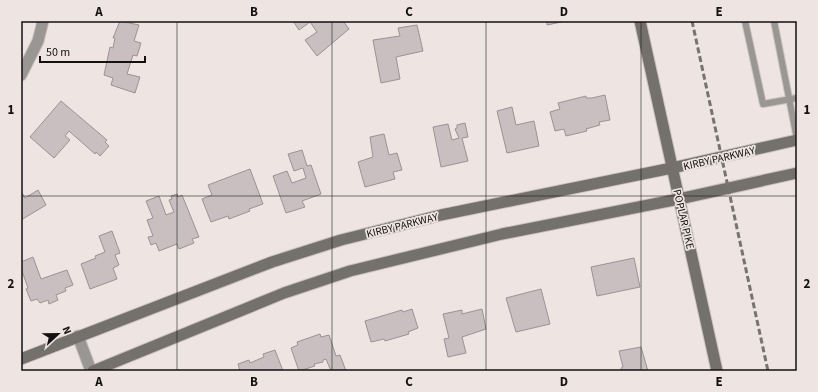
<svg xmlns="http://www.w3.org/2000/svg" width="818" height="392" viewBox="0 0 818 392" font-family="'Source Sans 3',sans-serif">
<rect width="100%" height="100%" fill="#eee4e1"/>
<!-- building -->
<g fill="#c9bfc0" stroke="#9c9294">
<polygon points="120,21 139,25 134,41 141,43 137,56 133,55 127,74 140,77 135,93 111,85 113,78 104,75 110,47 113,48 115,38 113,38"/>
<polygon points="293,21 343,21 349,29 317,56 305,40 317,32 310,22 299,30"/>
<polygon points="547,21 566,21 547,25"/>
<polygon points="417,25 423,51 396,57 400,79 381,83 373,40 400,36 398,28"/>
<polygon points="605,95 610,120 599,122 600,125 586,129 587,131 566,136 564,129 555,131 550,112 560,109 558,103 586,96 586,98 592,98"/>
<polygon points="61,101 107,140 105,142 109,146 100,156 96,152 95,154 69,131 65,136 70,140 54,158 30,137"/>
<polygon points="512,107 516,125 534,121 539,146 507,153 497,111"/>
<polygon points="465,123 468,137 462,138 468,161 441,167 433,127 448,124 452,140 459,138 455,129 457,128 457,125"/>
<polygon points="384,134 389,155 397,153 402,170 393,172 395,179 365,187 358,162 373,157 370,137"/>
<polygon points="302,150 307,166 311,165 321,194 302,201 305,207 286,213 273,176 287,171 292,183 306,178 303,168 294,171 288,154"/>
<polygon points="250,169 263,204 249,209 250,211 229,219 228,216 211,222 202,199 212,195 208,185"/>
<polygon points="38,190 46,205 21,220 21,191 25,198"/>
<polygon points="177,194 178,197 182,195 199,237 192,239 194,243 179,249 177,244 159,251 156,243 151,245 148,237 153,236 147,220 153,218 146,201 159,196 166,215 174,212 169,200 172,199 171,196"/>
<polygon points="112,231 120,253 115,255 119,265 113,268 117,279 90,289 81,264 96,258 95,256 105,252 99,236"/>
<polygon points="33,257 41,279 67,270 73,285 65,288 66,291 56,295 58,300 49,304 48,300 40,303 37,299 31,301 26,289 28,288 21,268 21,262"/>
<polygon points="634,258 640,287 597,296 591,267"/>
<polygon points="541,289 550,324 516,332 506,298"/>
<polygon points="412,309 418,328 408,332 409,334 385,341 384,339 371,342 365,321 402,310 403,312"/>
<polygon points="482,309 486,329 462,337 466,353 448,357 444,339 449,338 443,314 462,310 462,314"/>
<polygon points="320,334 321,337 329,335 336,356 340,355 346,371 331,371 326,359 323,360 323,362 314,364 315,366 299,371 291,348 298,345 297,342"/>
<polygon points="641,347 648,371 622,371 621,368 623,367 619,351"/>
<polygon points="275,350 283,371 240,371 238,364 249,360 250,363 264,357 263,354"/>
</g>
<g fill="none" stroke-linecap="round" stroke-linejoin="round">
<!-- service casing -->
<g stroke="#cbc2c0" stroke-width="8">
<g id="service">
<polyline points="745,21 763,104 797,98"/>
<polyline points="774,21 797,139"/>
</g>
</g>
<!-- minor casing -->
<g stroke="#cbc2c0" stroke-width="13">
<g id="minor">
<polyline points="21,75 38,41 43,21"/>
<polyline points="78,336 91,371"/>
</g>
</g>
<!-- secondary casing -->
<g stroke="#cbc2c0" stroke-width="13">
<g id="secondary">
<polyline points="640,21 717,371"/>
<polyline points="21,359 272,262 341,240 441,215 672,168 797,140"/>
<polyline points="93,371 284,293 350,271 502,234 679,199 797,173"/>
</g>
</g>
<!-- service -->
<use href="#service" stroke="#999693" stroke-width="6"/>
<!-- minor -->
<use href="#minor" stroke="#999693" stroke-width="11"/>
<!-- secondary -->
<use href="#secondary" stroke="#74706c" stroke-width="11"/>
<!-- rail -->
<polyline stroke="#787270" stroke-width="3" stroke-dasharray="6 3" stroke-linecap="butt" points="692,21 768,371"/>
</g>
<!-- grid -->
<path fill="none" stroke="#141110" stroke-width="1" stroke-opacity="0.55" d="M177,21V371M332,21V371M486,21V371M641,21V371M21,196H797"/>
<g text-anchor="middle" stroke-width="3.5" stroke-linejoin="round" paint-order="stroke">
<!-- street labels -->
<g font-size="11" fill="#141110" stroke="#eee4e1">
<text transform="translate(719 158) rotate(-13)" y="4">KIRBY PARKWAY</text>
<text transform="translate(684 219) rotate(77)" y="4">POPLAR PIKE</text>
<text transform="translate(402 225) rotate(-14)" y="4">KIRBY PARKWAY</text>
</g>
</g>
<!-- border -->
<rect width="818" height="392" fill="none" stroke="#eee4e1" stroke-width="44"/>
<!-- north arrow -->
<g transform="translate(58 334) rotate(68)" stroke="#eee4e1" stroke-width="3" paint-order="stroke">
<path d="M0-3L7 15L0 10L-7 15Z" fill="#141110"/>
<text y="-6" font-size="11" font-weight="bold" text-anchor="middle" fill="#141110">N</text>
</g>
<!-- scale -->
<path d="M40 56v6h105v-6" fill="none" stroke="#141110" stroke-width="2"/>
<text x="46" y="56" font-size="12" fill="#141110" stroke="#eee4e1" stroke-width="3" paint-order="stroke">50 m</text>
<rect x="22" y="22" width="774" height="348" fill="none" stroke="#141110" stroke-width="1.5"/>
<g font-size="13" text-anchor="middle" font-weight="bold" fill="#141110">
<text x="99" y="16">A</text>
<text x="254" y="16">B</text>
<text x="409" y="16">C</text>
<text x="564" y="16">D</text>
<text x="719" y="16">E</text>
<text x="11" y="114">1</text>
<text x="807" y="114">1</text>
<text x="11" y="288">2</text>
<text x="807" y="288">2</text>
<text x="99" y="386">A</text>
<text x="254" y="386">B</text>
<text x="409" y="386">C</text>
<text x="564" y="386">D</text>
<text x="719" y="386">E</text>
</g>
</svg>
